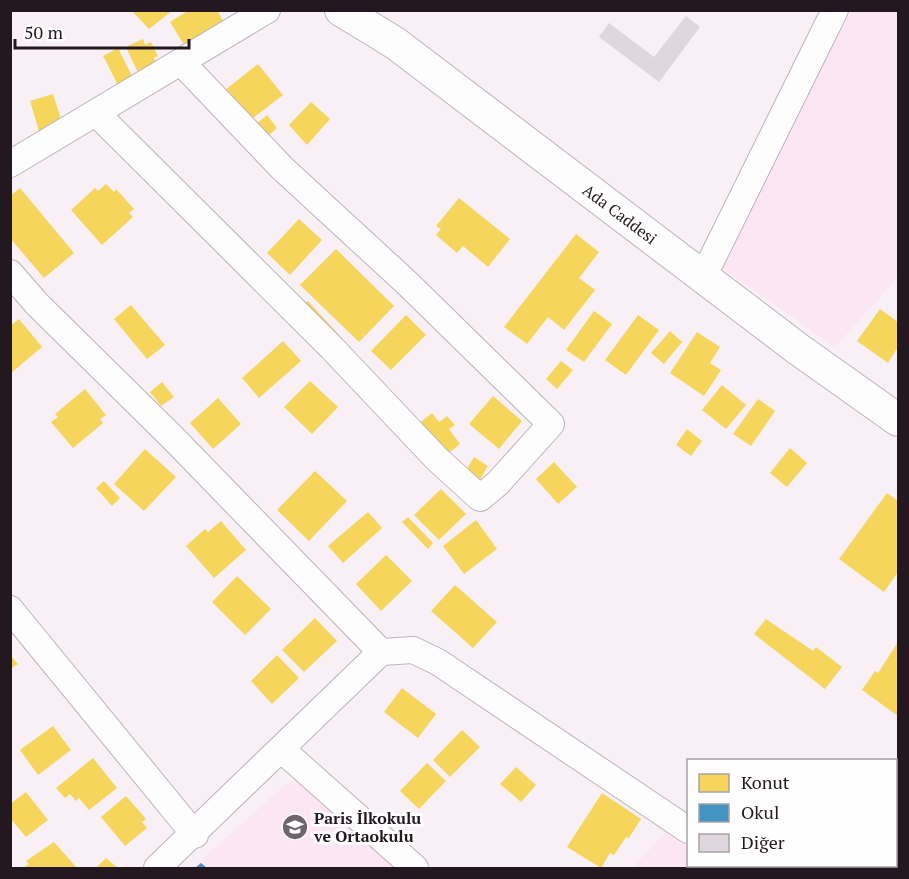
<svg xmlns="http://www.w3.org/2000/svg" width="909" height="879" viewBox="0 0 909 879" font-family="'PT Serif',serif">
<rect width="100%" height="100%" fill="#f8f0f5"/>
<!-- built -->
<g fill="#fce6f4">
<polygon points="851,11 898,11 898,277 835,347 722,268"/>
<polygon points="299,781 398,868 192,868 285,785"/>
<polygon points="672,826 688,837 688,866 731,866 736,868 632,868"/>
</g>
<!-- homes -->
<g fill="#f6d55c">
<polygon points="131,10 173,10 149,29"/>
<polygon points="189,10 217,10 226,26 186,48 170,22"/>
<polygon points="143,39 145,45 151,42 158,56 154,58 157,67 139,75 126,47"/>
<polygon points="118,48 133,78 118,85 103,56"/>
<polygon points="258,64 283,95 249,121 225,90"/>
<polygon points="53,94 62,123 39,131 30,101"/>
<polygon points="311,102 330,119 307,145 289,125"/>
<polygon points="267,115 277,128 267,137 256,124"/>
<polygon points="106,184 114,192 116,189 134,209 129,213 133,217 102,245 71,210 95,188 98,191"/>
<polygon points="20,188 74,253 44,278 10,238 10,196"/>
<polygon points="459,198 510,239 488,267 463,246 457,253 436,235 441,229 436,226"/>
<polygon points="299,219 322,240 290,275 267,253"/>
<polygon points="576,234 599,252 579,278 595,290 564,330 548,317 527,344 504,327"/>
<polygon points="336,249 394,306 359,342 300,285"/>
<polygon points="308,301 348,345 345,347 305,303"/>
<polygon points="131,305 165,345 147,359 114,319"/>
<polygon points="880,309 898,322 898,347 888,363 857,341"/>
<polygon points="594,311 612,324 584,362 566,350"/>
<polygon points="406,315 426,335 391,370 371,351"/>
<polygon points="638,315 659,330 626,375 605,360"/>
<polygon points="19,319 42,347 10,374 10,326"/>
<polygon points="670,331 682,342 664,364 651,353"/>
<polygon points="697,332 720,347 710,363 721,370 704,396 670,373"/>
<polygon points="283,341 301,361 259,398 242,378"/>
<polygon points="561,361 573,370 557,389 546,379"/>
<polygon points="310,381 338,407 312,434 284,407"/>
<polygon points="162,382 174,397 161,406 150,392"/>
<polygon points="722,385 746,405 726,429 702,410"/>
<polygon points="85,389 106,415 100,419 103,423 73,448 51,422 58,417 55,414"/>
<polygon points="493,396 522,421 499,449 469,424"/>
<polygon points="218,398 241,424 213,449 190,423"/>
<polygon points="758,399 775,411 751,446 733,434"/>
<polygon points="432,413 439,422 447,416 455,425 449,429 460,444 449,453 417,425"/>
<polygon points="687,429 702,441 691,456 676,445"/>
<polygon points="790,448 807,463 787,487 770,473"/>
<polygon points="145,449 176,477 144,511 114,484"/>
<polygon points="474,457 488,466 479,481 465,472"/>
<polygon points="554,462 577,487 558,504 536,479"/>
<polygon points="315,471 347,501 309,541 277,510"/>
<polygon points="104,481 120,498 112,506 96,488"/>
<polygon points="441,489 466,514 439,540 414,515"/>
<polygon points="887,493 898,501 898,572 884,592 839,559"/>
<polygon points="368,512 382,528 343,563 328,546"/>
<polygon points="408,517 433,543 428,549 402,522"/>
<polygon points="476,520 497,549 464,574 443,546"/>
<polygon points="221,521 246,550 214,578 186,546 205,529 208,532"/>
<polygon points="386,555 412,581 381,611 356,584"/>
<polygon points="237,576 271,609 245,635 212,602"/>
<polygon points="455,585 497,622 473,648 431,611"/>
<polygon points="315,618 337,641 304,672 282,650"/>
<polygon points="766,619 813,651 816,647 842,667 825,689 754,634"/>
<polygon points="898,642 898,716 862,690 875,671 878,673"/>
<polygon points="10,655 18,664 10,669"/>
<polygon points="277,655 299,678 272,704 251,681"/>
<polygon points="402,688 436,714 418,738 384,712"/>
<polygon points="53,726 71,750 38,775 20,750"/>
<polygon points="462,730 480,747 450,777 433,760"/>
<polygon points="93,758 117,788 89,810 79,798 76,801 70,794 65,798 56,788"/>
<polygon points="427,763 446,781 419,809 400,791"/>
<polygon points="516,767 536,785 521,802 500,784"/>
<polygon points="26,792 48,820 26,837 10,818 10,804"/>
<polygon points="602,793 641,819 629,838 626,837 614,855 610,853 601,868 567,847"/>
<polygon points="126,796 146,819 142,822 147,828 125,846 101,817"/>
<polygon points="54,842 77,868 23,868 29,864 26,861"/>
<polygon points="106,858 118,868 96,868"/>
</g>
<!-- schools -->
<polygon fill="#4393c3" points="201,863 207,868 195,868"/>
<!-- building -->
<polygon fill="#e0d6dd" points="686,16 700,27 659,82 599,37 609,23 654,57"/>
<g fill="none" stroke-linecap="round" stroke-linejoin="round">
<!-- minor casing -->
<g stroke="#bdb4ba" stroke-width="28">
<g id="minor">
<polyline points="96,113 332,348 437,459 480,498 498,483 551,424 407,283 282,168 181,62"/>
<polyline points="10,164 267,10"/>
<polyline points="10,273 37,304 174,439 381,652"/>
<polyline points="703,277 835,10"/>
<polyline points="10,609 195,835"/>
<polyline points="281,749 415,868"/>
<polyline points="743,866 748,868"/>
<polyline points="157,868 381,652 413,650 438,662 688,830"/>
</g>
</g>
<!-- major casing -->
<g stroke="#bdb4ba" stroke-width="34">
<polyline id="major" points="341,10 395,43 798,349 898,420"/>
</g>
<!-- minor -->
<use href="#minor" stroke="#fefdfe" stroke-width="26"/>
<!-- major -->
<use href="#major" stroke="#fefdfe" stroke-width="32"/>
</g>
<!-- icons -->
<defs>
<g id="school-disc" transform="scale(1.35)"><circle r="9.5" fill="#6e646b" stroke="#fefefe"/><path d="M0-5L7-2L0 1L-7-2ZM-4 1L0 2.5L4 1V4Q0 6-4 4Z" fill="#fff"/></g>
</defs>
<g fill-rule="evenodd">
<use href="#school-disc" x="295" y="827"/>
</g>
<g text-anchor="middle" stroke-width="6" stroke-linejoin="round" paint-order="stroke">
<!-- street labels -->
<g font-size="16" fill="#241820" stroke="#fefefe">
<text transform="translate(620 214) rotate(37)" y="6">Ada Caddesi</text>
</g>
<!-- poi labels -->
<g font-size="16" font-weight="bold" fill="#241820" stroke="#fefefe" text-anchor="start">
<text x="314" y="824">Paris İlkokulu<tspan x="314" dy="18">ve Ortaokulu</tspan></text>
</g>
</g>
<!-- border -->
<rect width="909" height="879" fill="none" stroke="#241820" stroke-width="24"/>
<!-- legend -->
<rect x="687" y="759" width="210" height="108" fill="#fefefe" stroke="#a7a2a5" stroke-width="1.5"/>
<rect x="699" y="774" width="30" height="18" fill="#f6d55c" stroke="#a7a2a5" stroke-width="1.5"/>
<text x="741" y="789" font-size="18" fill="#241820">Konut</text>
<rect x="699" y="804" width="30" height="18" fill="#4393c3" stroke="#a7a2a5" stroke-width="1.5"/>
<text x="741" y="819" font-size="18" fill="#241820">Okul</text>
<rect x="699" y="834" width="30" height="18" fill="#e0d6dd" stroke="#a7a2a5" stroke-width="1.5"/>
<text x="741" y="849" font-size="18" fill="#241820">Diğer</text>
<!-- scale -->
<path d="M15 39v9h174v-9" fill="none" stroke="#241820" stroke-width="3"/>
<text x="24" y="39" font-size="18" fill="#241820" stroke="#fefefe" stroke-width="4.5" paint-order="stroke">50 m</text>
</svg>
